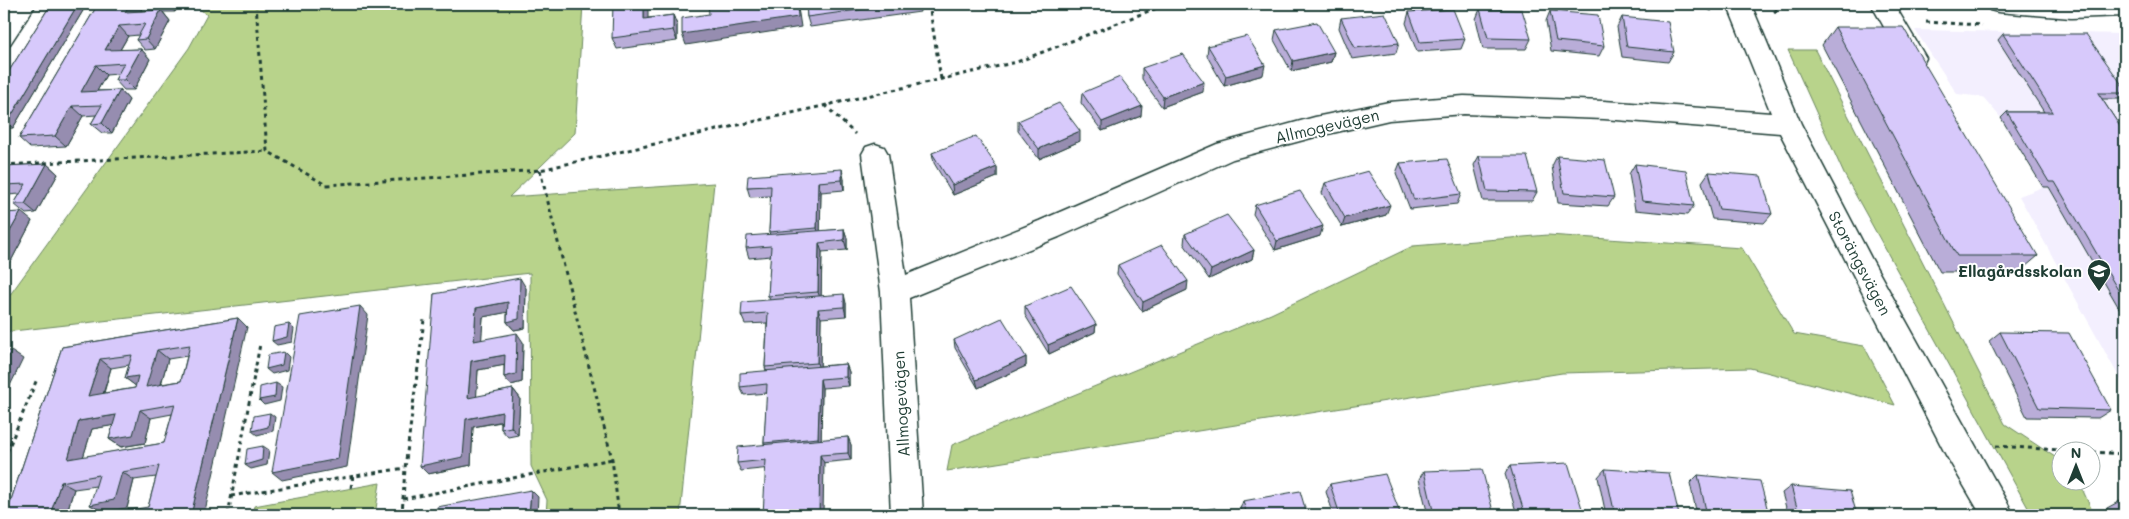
<svg xmlns="http://www.w3.org/2000/svg" width="2129" height="519" viewBox="0 0 2129 519" font-family="Mali,sans-serif">
<rect width="100%" height="100%" fill="#fff"/>
<filter id="ink" filterUnits="userSpaceOnUse"><feTurbulence type="fractalNoise" baseFrequency=".02" numOctaves="2"/><feDisplacementMap in="SourceGraphic" scale="10" xChannelSelector="R" yChannelSelector="G"/><feConvolveMatrix kernelMatrix="1 2 1 2 8 2 1 2 1" color-interpolation-filters="sRGB"/></filter>
<g filter="url(#ink)">
<!-- built -->
<polygon fill="#f3effe" points="1915,30 2125,34 2125,388 2019,196 2043,187 2001,118 1983,97 1957,94"/>
<!-- green -->
<g fill="#b8d38b" stroke="#6c8860">
<polygon points="194,4 583,4 575,133 509,197 714,183 680,515 546,515 547,500 531,466 530,273 4,332 4,303 189,48 207,15"/>
<polygon points="1788,50 1815,50 2005,424 2061,461 2062,482 2079,482 2094,515 2032,515 1844,174"/>
<polygon points="1548,235 1742,248 1794,334 1864,346 1895,405 1750,368 1562,373 947,471 952,445 1271,314 1413,246"/>
<polygon points="380,483 375,515 252,515 254,506"/>
</g>
<g fill="none" stroke-linecap="round" stroke-linejoin="round">
<!-- minor casing -->
<g stroke="#1f3d34" stroke-width="3">
<g id="minor">
<polygon points="38,4 62,4 13,81 4,84 4,56"/>
<polygon points="1727,4 1751,4 1801,124 1871,258 2014,515 1981,515 1946,455 1780,133 1604,119 1464,114 1389,120 1315,137 1233,159 1059,237 909,298 923,515 891,515 881,292 862,154 866,147 875,144 884,147 888,154 906,275 1039,221 1217,144 1315,117 1389,102 1464,96 1604,101 1771,113"/>
<polygon points="1871,4 1894,4 1926,58 1923,64 1914,67 1905,64"/>
<polygon points="1987,4 2125,4 2125,16 2071,18 1998,12 1990,10"/>
</g>
</g>
<!-- path -->
<g stroke="#1f3d34" stroke-width="3" stroke-dasharray="4 4" stroke-linecap="butt">
<polyline points="256,4 267,151 326,185 540,170 1017,62 1167,4"/>
<polyline points="929,4 941,79"/>
<polyline points="1694,4 1712,10"/>
<polyline points="1774,12 1785,4"/>
<polyline points="1926,22 1982,25"/>
<polyline points="825,105 855,134"/>
<polyline points="4,165 267,151"/>
<polyline points="540,170 612,459 619,515"/>
<polyline points="1996,446 2090,452"/>
<polyline points="2092,452 2125,454"/>
<polyline points="4,459 37,379"/>
<polyline points="351,488 353,476"/>
<polyline points="231,496 405,468"/>
<polyline points="403,499 405,468 424,320"/>
<polyline points="228,515 260,344"/>
<polyline points="402,515 403,499 612,459"/>
</g>
<!-- minor -->
<use href="#minor" fill="#fff" fill-rule="evenodd"/>
</g>
<!-- wall -->
<g fill="#b9add8" stroke="#1f3d34" fill-rule="evenodd">
<polygon points="51,4 87,4 13,128 4,129 4,79"/>
<polygon points="98,4 145,4 141,11 158,11 152,4 179,4 175,12 163,12 170,21 155,49 145,50 136,40 139,35 128,36 120,50 141,49 150,59 134,90 124,90 115,80 118,74 106,75 97,91 120,90 129,100 112,133 102,133 91,124 96,115 83,116 66,146 30,148 19,138"/>
<polygon points="806,4 919,4 920,12 810,27 807,17"/>
<polygon points="1480,9 1531,39 1526,49 1483,49 1476,19"/>
<polygon points="1550,11 1604,46 1599,56 1551,51 1546,21"/>
<polygon points="1409,12 1465,39 1461,49 1417,52 1406,23"/>
<polygon points="673,15 677,25 677,41 617,49 612,38 648,18"/>
<polygon points="1622,17 1674,52 1668,62 1622,57 1617,27"/>
<polygon points="1341,18 1399,43 1396,53 1352,59 1339,28"/>
<polygon points="1835,27 2038,256 2019,272 1940,272 1822,45"/>
<polygon points="1276,30 1334,52 1331,62 1291,71 1274,40"/>
<polygon points="2003,34 2125,89 2125,96 2122,99 2102,99 2125,134 2125,311 2119,308 2049,187 2043,187 2001,118 2007,112 2044,112 1998,40"/>
<polygon points="1208,46 1263,75 1224,86 1207,56"/>
<polygon points="1142,68 1203,92 1162,107 1142,79"/>
<polygon points="1082,93 1141,116 1102,131 1081,103"/>
<polygon points="1018,121 1080,141 1039,159 1018,131"/>
<polygon points="932,153 997,167 997,177 953,195 934,163"/>
<polygon points="1479,156 1537,192 1532,201 1483,201 1474,165"/>
<polygon points="1557,156 1614,197 1608,206 1558,203 1552,166"/>
<polygon points="1400,163 1461,194 1457,204 1410,209 1396,173"/>
<polygon points="47,164 58,174 36,213 26,214 14,204 20,194 8,195 4,202 4,166"/>
<polygon points="1635,164 1694,206 1687,215 1635,210 1629,174"/>
<polygon points="1709,172 1772,214 1764,223 1712,219 1702,182"/>
<polygon points="844,179 844,190 821,192 820,231 844,229 847,238 847,250 822,252 821,296 846,303 846,316 821,318 820,366 846,364 849,372 849,386 822,388 821,440 848,437 851,445 851,460 741,471 737,463 764,445 764,443 767,393 744,395 740,387 766,371 765,367 767,323 745,324 741,315 770,300 768,296 771,256 749,258 746,248 770,235 769,232 771,196 750,197 747,187"/>
<polygon points="1325,183 1386,215 1342,227 1322,193"/>
<polygon points="1255,205 1320,236 1275,250 1253,214"/>
<polygon points="4,213 32,221 11,261 4,261"/>
<polygon points="1185,234 1254,250 1252,259 1209,279 1184,244"/>
<polygon points="1118,265 1187,290 1142,311 1117,274"/>
<polygon points="526,288 525,328 514,330 507,322 507,312 483,317 481,340 523,342 522,382 511,385 504,377 504,365 478,370 476,397 513,389 520,398 518,435 508,437 501,429 501,422 473,427 471,465 428,474 434,294"/>
<polygon points="1025,306 1096,324 1095,332 1049,354 1025,315"/>
<path d="M238,318L247,327L148,507L156,477L134,480L127,508L103,512L96,486L74,489L66,515H6L62,347ZM187,356L181,381L161,384L168,359ZM129,365L125,378L136,386L135,388L104,393L111,368ZM172,414L164,443L83,457L92,429L113,425L109,439L121,447L145,443L151,418Z"/>
<polygon points="2000,332 2111,410 2098,418 2027,417 1989,341"/>
<polygon points="954,340 1026,357 1026,366 978,388 955,348"/>
<polygon points="1510,466 1584,515 1517,515 1505,474"/>
<polygon points="1605,469 1679,515 1606,515 1598,477"/>
<polygon points="1424,471 1494,515 1428,515 1419,479"/>
<polygon points="1698,475 1769,515 1697,515 1690,483"/>
<polygon points="1330,484 1401,515 1334,515 1326,492"/>
<polygon points="1791,486 1857,515 1788,515 1782,493"/>
<polygon points="1243,501 1307,515 1242,515 1240,509"/>
<polygon points="2120,501 2125,501 2125,515 2110,515 2107,508"/>
</g>
<!-- shaded-wall -->
<g fill="#968db0" stroke="#1f3d34">
<polygon points="78,4 87,4 13,128 7,123"/>
<polygon points="130,4 145,4 134,23 125,12"/>
<polygon points="168,4 179,4 175,12"/>
<polygon points="644,4 648,4 648,29 644,19"/>
<polygon points="797,4 799,14 801,27 686,45 682,34"/>
<polygon points="161,10 170,21 155,49 146,39"/>
<polygon points="673,15 677,25 677,41 673,30"/>
<polygon points="119,26 128,36 114,60 105,50"/>
<polygon points="141,49 150,59 134,90 124,80"/>
<polygon points="1334,52 1331,62 1291,71 1293,61"/>
<polygon points="96,65 106,75 91,102 81,92"/>
<polygon points="1265,65 1263,75 1224,86 1226,76"/>
<polygon points="1204,82 1203,92 1162,107 1163,97"/>
<polygon points="120,90 129,100 112,133 102,123"/>
<polygon points="72,106 83,116 66,146 55,136"/>
<polygon points="1142,106 1141,116 1102,131 1102,122"/>
<polygon points="1080,131 1080,141 1039,159 1039,149"/>
<polygon points="47,164 58,174 36,213 25,204"/>
<polygon points="997,167 997,177 953,195 952,185"/>
<polygon points="842,169 844,179 844,190 842,180"/>
<polygon points="818,182 821,192 820,238 817,228"/>
<polygon points="4,191 8,195 4,202"/>
<polygon points="1390,205 1386,215 1342,227 1345,218"/>
<polygon points="21,212 32,221 11,261 4,255 4,242"/>
<polygon points="1323,226 1320,236 1275,250 1277,241"/>
<polygon points="844,229 847,238 847,250 844,240"/>
<polygon points="819,243 822,252 821,301 818,292"/>
<polygon points="1254,250 1252,259 1209,279 1211,270"/>
<polygon points="520,278 526,288 525,328 514,330 507,322"/>
<polygon points="1188,281 1187,290 1142,311 1143,302"/>
<polygon points="844,294 846,303 846,316 844,307"/>
<polygon points="508,302 514,311 483,317 481,350 474,341 476,308"/>
<polygon points="360,306 368,315 347,467 282,480 272,472"/>
<polygon points="818,309 821,318 820,372 817,363"/>
<polygon points="238,318 247,327 204,515 191,515"/>
<polygon points="289,324 294,329 292,342 277,345 272,341"/>
<polygon points="1096,324 1095,332 1049,354 1048,345"/>
<polygon points="517,333 523,342 522,382 511,385 504,377"/>
<polygon points="157,350 168,359 158,395 137,387 125,378"/>
<polygon points="11,351 23,359 4,398 4,364"/>
<polygon points="284,352 289,357 287,370 272,374 266,369"/>
<polygon points="505,355 511,364 478,370 476,407 468,398 471,361"/>
<polygon points="1026,357 1026,366 978,388 976,380"/>
<polygon points="100,359 111,368 100,404 88,396"/>
<polygon points="846,364 849,372 849,386 846,377"/>
<polygon points="820,379 822,388 821,446 818,438"/>
<polygon points="276,383 282,387 280,401 264,405 259,400"/>
<polygon points="513,389 520,398 518,435 511,427"/>
<polygon points="140,410 151,418 145,443 121,447 109,439"/>
<polygon points="502,412 509,420 473,427 471,465 428,474 420,466 466,419"/>
<polygon points="270,413 275,417 273,431 257,435 252,431"/>
<polygon points="116,415 128,423 92,429 80,467 68,459 79,421"/>
<polygon points="848,437 851,445 851,460 848,453"/>
<polygon points="263,446 269,450 267,465 251,469 245,465"/>
<polygon points="820,455 824,463 823,515 819,515"/>
<polygon points="122,472 134,480 127,508 103,512 90,505"/>
<polygon points="61,482 74,489 66,515 50,515"/>
<polygon points="531,490 538,497 537,515 529,515"/>
</g>
<!-- building -->
<g fill="#d7c9fb" stroke="#1f3d34" fill-rule="evenodd">
<polygon points="51,4 78,4 7,123 4,123 4,79"/>
<polygon points="98,4 130,4 125,12 161,10 146,39 136,40 145,24 119,26 105,50 141,49 124,80 115,80 124,63 96,65 81,92 120,90 102,123 91,124 102,105 72,106 55,136 19,138"/>
<polygon points="613,4 644,4 644,19 673,15 673,30 612,38"/>
<polygon points="708,4 771,4 771,7 797,4 798,17 682,34 682,18 709,14"/>
<polygon points="806,4 901,4 807,17"/>
<polygon points="1453,9 1465,39 1420,42 1409,12"/>
<polygon points="1480,9 1522,10 1531,39 1488,38"/>
<polygon points="1550,11 1598,15 1604,46 1556,41"/>
<polygon points="1385,13 1399,43 1355,48 1341,18"/>
<polygon points="1622,17 1668,22 1674,52 1627,47"/>
<polygon points="1317,22 1334,52 1293,61 1276,30"/>
<polygon points="1835,27 1903,27 2038,256 1957,256"/>
<polygon points="2003,34 2086,34 2125,89 2125,93 2098,93 2125,134 2125,302 2055,182 2049,182 2007,112 2053,112"/>
<polygon points="1247,36 1265,65 1226,76 1208,46"/>
<polygon points="1183,54 1204,82 1163,97 1142,68"/>
<polygon points="1120,77 1142,106 1102,122 1082,93"/>
<polygon points="1059,103 1080,131 1039,149 1018,121"/>
<polygon points="976,136 997,167 952,185 932,153"/>
<polygon points="1479,156 1527,156 1537,192 1487,191"/>
<polygon points="1557,156 1605,160 1614,197 1564,193"/>
<polygon points="1447,159 1461,194 1414,200 1400,163"/>
<polygon points="47,164 25,204 14,204 26,184 4,185 4,166"/>
<polygon points="1635,164 1686,170 1694,206 1642,201"/>
<polygon points="842,169 842,180 818,182 817,228 769,232 771,186 747,187 748,176"/>
<polygon points="1368,171 1390,205 1345,218 1325,183"/>
<polygon points="1709,172 1761,176 1772,214 1719,209"/>
<polygon points="1300,191 1323,226 1277,241 1255,205"/>
<polygon points="21,212 4,242 4,213"/>
<polygon points="1227,215 1254,250 1211,270 1185,234"/>
<polygon points="844,229 844,240 819,243 818,292 768,296 771,246 746,248 747,236"/>
<polygon points="1162,245 1188,281 1143,302 1118,265"/>
<polygon points="520,278 519,319 507,322 508,302 476,308 474,341 517,333 516,374 504,377 505,355 471,361 468,398 513,389 511,427 501,429 502,412 466,419 463,457 420,466 434,294"/>
<polygon points="1071,286 1096,324 1048,345 1025,306"/>
<polygon points="844,294 844,307 818,309 817,363 765,367 768,313 741,315 742,302"/>
<polygon points="360,306 338,459 272,472 300,316"/>
<path d="M238,318L191,515H102L148,507L159,466L122,472L114,500L90,505L99,475L61,482L50,515H6L62,347ZM190,345L181,381L146,387L157,350ZM132,355L125,378L138,376L135,388L88,396L100,359ZM175,404L164,443L68,459L79,421L116,415L109,439L133,435L140,410Z"/>
<polygon points="1002,318 1026,357 976,380 954,340"/>
<polygon points="289,324 287,337 272,341 274,327"/>
<polygon points="2000,332 2069,333 2111,410 2039,408"/>
<polygon points="4,351 11,351 4,364"/>
<polygon points="284,352 282,365 266,369 268,355"/>
<polygon points="846,364 846,377 820,379 818,438 764,443 767,384 740,387 740,373"/>
<polygon points="276,383 275,397 259,400 260,387"/>
<polygon points="270,413 268,427 252,431 254,416"/>
<polygon points="848,437 848,453 820,455 819,515 763,515 766,460 737,463 738,447"/>
<polygon points="263,446 262,460 245,465 247,449"/>
<polygon points="1568,463 1584,515 1525,515 1510,466"/>
<polygon points="1482,469 1494,515 1434,515 1424,471"/>
<polygon points="1605,469 1669,473 1679,515 1615,515"/>
<polygon points="1385,474 1401,515 1340,515 1330,484"/>
<polygon points="1698,475 1760,481 1769,515 1707,515"/>
<polygon points="1791,486 1850,491 1857,515 1799,515"/>
<polygon points="531,490 529,515 436,515 437,507"/>
<polygon points="1300,491 1307,515 1247,515 1243,501"/>
<polygon points="2120,501 2125,501 2125,511"/>
<polygon points="1215,508 1217,515 1175,515"/>
</g>
</g>
<!-- icons -->
<defs>
<g id="school-pin" transform="scale(1.25)"><path d="M0 17L-7.5 6A9.5 9.5 0 1 1 7.5 6Z" fill="#1f3d34" stroke="#fff"/><path d="M0-5L7-2L0 1L-7-2ZM-4 1L0 2.5L4 1V4Q0 6-4 4Z" fill="#fff"/></g>
</defs>
<g fill-rule="evenodd">
<use href="#school-pin" x="2099" y="271"/>
</g>
<g text-anchor="middle" stroke-width="4" stroke-linejoin="round" paint-order="stroke">
<!-- street labels -->
<g font-size="16" fill="#1f3d34" stroke="#fff">
<text transform="translate(1327 126) rotate(-13)" y="6">Allmogevägen</text>
<text transform="translate(1860 263) rotate(62)" y="6">Storängsvägen</text>
<text transform="translate(901 404) rotate(-93)" y="6">Allmogevägen</text>
</g>
<!-- poi labels -->
<g font-size="16" font-weight="bold" fill="#1f3d34" stroke="#fff" text-anchor="end">
<text x="2082" y="277">Ellagårdsskolan</text>
</g>
</g>
<!-- margin -->
<rect width="2129" height="519" fill="none" stroke="#fff" stroke-width="20"/>
<rect x="10" y="10" width="2109" height="499" fill="none" stroke="#1f3d34" stroke-width="2" filter="url(#ink)"/>
<!-- north arrow -->
<g transform="translate(2076 466)"><circle r="24" fill="#ffffff" stroke="#a5b1ae"/>
<path d="M0-4L9 19L0 12L-9 19Z" fill="#1f3d34"/>
<text y="-8" font-size="14" font-weight="bold" text-anchor="middle" fill="#1f3d34">N</text>
</g>
</svg>
